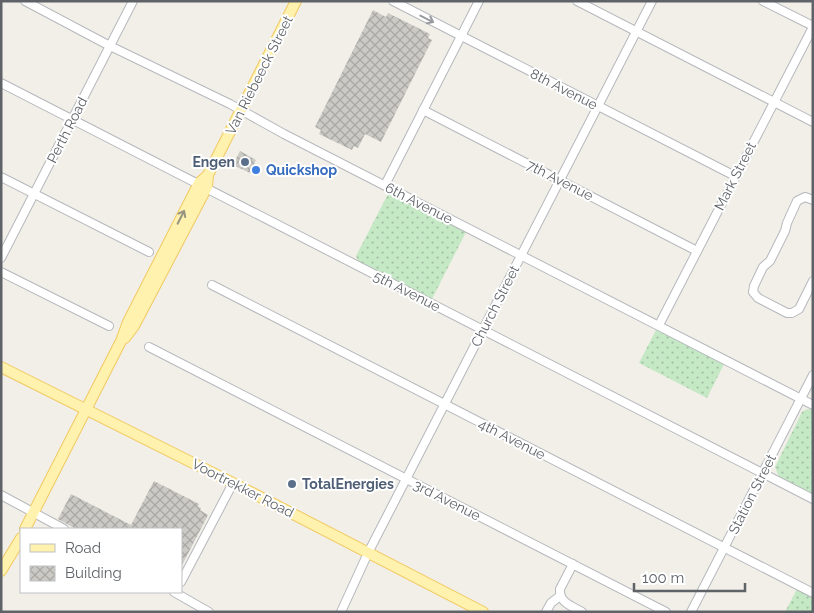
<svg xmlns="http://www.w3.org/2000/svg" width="814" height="613" viewBox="0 0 814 613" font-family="Raleway,sans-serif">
<defs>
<pattern id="grass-dots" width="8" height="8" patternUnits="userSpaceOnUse" patternTransform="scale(1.25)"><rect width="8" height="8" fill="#c5e8c5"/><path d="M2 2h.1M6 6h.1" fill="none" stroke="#a3c0a4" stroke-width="1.8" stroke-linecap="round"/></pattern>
<pattern id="building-cross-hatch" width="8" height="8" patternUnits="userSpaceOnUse" patternTransform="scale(1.25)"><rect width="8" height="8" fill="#cccac5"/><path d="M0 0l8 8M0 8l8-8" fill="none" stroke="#a9a8a4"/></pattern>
</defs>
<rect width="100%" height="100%" fill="#f1efe8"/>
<!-- grass -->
<g fill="url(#grass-dots)">
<polygon points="389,192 466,232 432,299 358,261 356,256"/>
<polygon points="656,330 724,364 707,398 639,363"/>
<polygon points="807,409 813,410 813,494 779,477 775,467 802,412"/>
<polygon points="797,589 813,597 813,612 785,612"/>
</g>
<!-- building -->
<g fill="url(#building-cross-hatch)">
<polygon points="373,10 386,17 388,13 430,34 428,38 432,40 381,142 365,134 358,148 354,146 352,150 319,134 321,130 315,127"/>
<polygon points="240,151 256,160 250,173 233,165"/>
<polygon points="154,481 199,504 198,507 201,508 200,510 208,515 181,567 181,529 76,529 58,519 71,494 131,525"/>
</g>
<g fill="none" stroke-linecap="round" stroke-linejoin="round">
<!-- minor casing -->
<g stroke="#b5b8bc" stroke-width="10">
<g id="minor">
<polyline points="25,1 110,46 230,104 284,134 813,405"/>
<polyline points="393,1 735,176"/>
<polyline points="577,1 813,122"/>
<polyline points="763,1 813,26"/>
<polyline points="1,83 813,499"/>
<polyline points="423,110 697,251"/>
<polyline points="1,177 149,252"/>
<polyline points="385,185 479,1"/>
<polyline points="813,200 805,197 797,201 787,223 785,231 770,261 763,267 754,286 753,292 758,298 787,313 792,313 799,309 813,281"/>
<polyline points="1,258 133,1"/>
<polyline points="1,272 109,326"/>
<polyline points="212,285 813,593"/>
<polyline points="659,325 813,27"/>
<polyline points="149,347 666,612"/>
<polyline points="1,495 64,529"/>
<path d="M573,564L560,589C559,603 572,606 582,612"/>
<polyline points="181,582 233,483"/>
<polyline points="174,592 209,612"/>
<polyline points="341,612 368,553 652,1"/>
<polyline points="546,612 551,603 560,596"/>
<polyline points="691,612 813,375"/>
</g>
</g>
<!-- major casing -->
<g stroke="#f2c960" stroke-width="12">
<g id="major">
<polyline points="125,338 134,326 207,187 208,175"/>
<polyline points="1,367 233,483 483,612"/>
<polyline points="25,529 121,341 128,322 199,183 208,175 296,1"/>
<polyline points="1,571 21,538"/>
</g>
</g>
<!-- minor -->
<use href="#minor" stroke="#fff" stroke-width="8"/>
<!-- major -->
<use href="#major" stroke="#fff2af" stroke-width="10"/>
</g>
<!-- one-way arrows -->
<defs><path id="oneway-shaft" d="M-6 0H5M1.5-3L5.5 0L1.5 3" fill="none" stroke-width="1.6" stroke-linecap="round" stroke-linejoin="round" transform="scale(1.25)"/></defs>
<use stroke="#979a9d" href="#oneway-shaft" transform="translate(427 19) rotate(27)"/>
<use stroke="#979581" href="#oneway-shaft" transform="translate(181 217) rotate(-63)"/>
<!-- markers -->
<g fill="#5c6f8a" stroke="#fff" stroke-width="2">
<circle cx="245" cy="162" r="5"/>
<circle cx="292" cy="484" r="5"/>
</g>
<circle fill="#3f7fe0" stroke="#fff" stroke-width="2" cx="256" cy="170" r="5"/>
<g text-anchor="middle" stroke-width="4" stroke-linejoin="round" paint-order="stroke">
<!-- street labels -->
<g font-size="14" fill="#5f6368" stroke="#fff">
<text transform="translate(259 75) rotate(-63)" y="5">Van Riebeeck Street</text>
<text transform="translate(564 89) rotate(27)" y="5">8th Avenue</text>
<text transform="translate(67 130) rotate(-63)" y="5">Perth Road</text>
<text transform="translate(735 176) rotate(-63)" y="5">Mark Street</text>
<text transform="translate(560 180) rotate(27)" y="5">7th Avenue</text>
<text transform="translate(419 203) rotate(27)" y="5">6th Avenue</text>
<text transform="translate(407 291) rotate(27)" y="5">5th Avenue</text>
<text transform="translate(495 306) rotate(-63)" y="5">Church Street</text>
<text transform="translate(512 439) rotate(27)" y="5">4th Avenue</text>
<text transform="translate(243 488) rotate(27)" y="5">Voortrekker Road</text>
<text transform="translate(752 494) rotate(-63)" y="5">Station Street</text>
<text transform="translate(447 500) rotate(27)" y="5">3rd Avenue</text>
</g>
<!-- service labels -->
<g font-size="14" font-weight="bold" fill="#4e5e75" stroke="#fff" text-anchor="end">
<text x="235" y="167">Engen</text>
<text x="302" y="489" text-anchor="start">TotalEnergies</text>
</g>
<!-- shop labels -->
<g font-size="14" font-weight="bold" fill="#366cbe" stroke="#fff" text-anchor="start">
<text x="266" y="175">Quickshop</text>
</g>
</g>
<!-- border -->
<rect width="814" height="613" fill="none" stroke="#5f6368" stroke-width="5"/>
<!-- legend -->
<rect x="20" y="528" width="162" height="65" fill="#ffffff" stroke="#bfc1c3"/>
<rect x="30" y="544" width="25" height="8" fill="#fff2af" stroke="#bfc1c3"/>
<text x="65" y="553" font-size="15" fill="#5f6368">Road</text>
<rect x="30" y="566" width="25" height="15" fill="url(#building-cross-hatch)" stroke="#bfc1c3"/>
<text x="65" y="578" font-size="15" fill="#5f6368">Building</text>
<!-- scale -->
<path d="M634 583v8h111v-8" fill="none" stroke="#5f6368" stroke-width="2.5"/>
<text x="642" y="583" font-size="15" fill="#5f6368" stroke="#ffffff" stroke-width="4" paint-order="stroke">100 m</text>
</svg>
